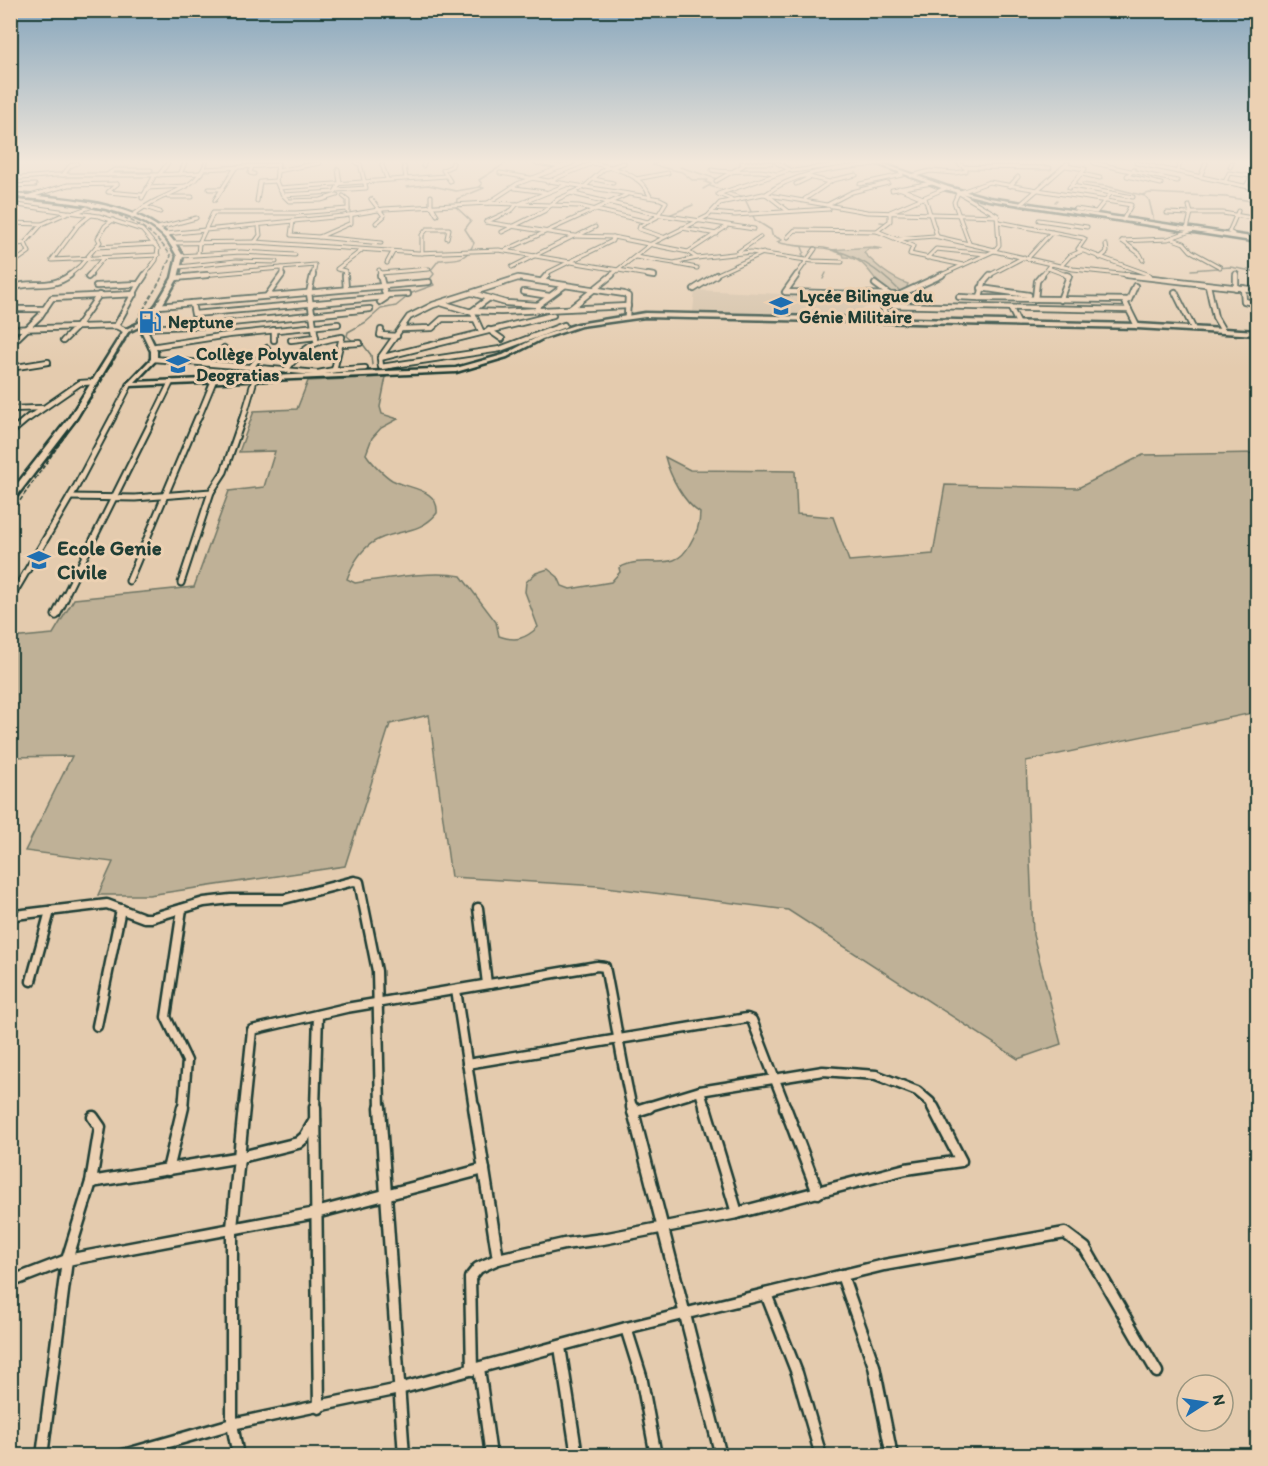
<svg xmlns="http://www.w3.org/2000/svg" width="1268" height="1466" viewBox="0 0 1268 1466" font-family="Itim,sans-serif">
<rect width="100%" height="100%" fill="#e4cbae"/>
<filter id="ink" filterUnits="userSpaceOnUse"><feTurbulence type="fractalNoise" baseFrequency=".0167" numOctaves="2"/><feDisplacementMap in="SourceGraphic" scale="12" xChannelSelector="R" yChannelSelector="G"/><feConvolveMatrix kernelMatrix="1 2 1 2 8 2 1 2 1" color-interpolation-filters="sRGB"/></filter>
<g filter="url(#ink)">
<!-- built -->
<polygon fill="#d2bea3" points="695,290 802,295 891,296 845,317 693,313"/>
<!-- green -->
<g fill="#bfb197" stroke="#6f7766" stroke-width="1.5">
<path d="M871,247L883,249H868L864,253C876,265 890,278 908,284L906,290L895,294C872,287 870,257 844,257L843,254L831,250Z"/>
<path d="M386,377L380,407L382,414L398,419L381,428L372,438L366,454C371,462 384,475 392,480C408,489 439,488 437,513C411,546 370,516 347,579L355,583C386,579 431,570 461,576L496,622L499,636C516,642 525,639 538,627L525,592L526,582L536,573L548,569L558,577L562,586L570,589L611,582L620,572L619,568C649,552 674,576 690,544C696,533 700,526 700,513C683,502 670,476 665,457L690,470L795,471L797,514L833,517L849,561L933,554L945,485L1078,488L1143,455L1257,453V712L1026,761L1033,935L1061,1044L1018,1059L788,910L598,886L451,877L429,715L390,724L345,866L149,895H98L113,862L25,851L72,756L11,757V638L53,634L74,599L194,587L229,491L264,487L275,451L239,452L254,411L297,409L308,381Z"/>
</g>
<g fill="none" stroke-linecap="round" stroke-linejoin="round">
<!-- stream -->
<g stroke="#636e5f" stroke-width="1.5">
<path d="M656,163L652,165L682,172L692,180H708L705,182L711,184L710,186L744,197L755,220L771,230L772,235L782,240L777,242C792,247 808,246 824,248C855,253 879,270 901,292"/>
<polyline points="680,167 717,179"/>
<polyline points="1082,183 1106,186 1145,196 1149,200 1154,221"/>
<polyline points="406,187 428,185 456,191 480,187"/>
<polyline points="703,189 710,185"/>
<polyline points="1142,195 1150,193 1226,197 1258,202"/>
<polyline points="1055,202 1057,200"/>
<polyline points="669,215 693,205"/>
<polyline points="880,222 888,223"/>
<polyline points="802,247 804,252 802,254 807,260"/>
<polyline points="1191,270 1230,267 1258,272"/>
<polyline points="823,279 826,273"/>
<path d="M353,341L347,336L348,332L366,322L381,309L396,306L412,293L434,285L430,279L434,274L431,270L439,260C457,259 466,261 474,243L465,229L471,221L456,207L457,199L484,188L480,187L482,184L479,180L506,163"/>
<polyline points="362,343 371,355 372,365"/>
</g>
<!-- street-far5 casing -->
<g stroke="#1f3d34" stroke-width="5">
<g id="street-far5">
<polyline points="278,163 276,181 279,188 446,176"/>
<polyline points="536,163 562,167"/>
<path d="M593,163C615,168 640,173 650,196"/>
<polyline points="742,163 771,163"/>
<polyline points="777,163 792,171"/>
<polyline points="958,163 964,167 1050,168"/>
<polyline points="1094,163 1177,181"/>
<polyline points="1136,163 1258,189"/>
<polyline points="10,164 14,163"/>
<polyline points="382,165 387,179"/>
<polyline points="252,166 250,173 254,174"/>
<polyline points="404,166 406,178"/>
<polyline points="423,166 424,163"/>
<polyline points="1066,166 1085,169 1069,188"/>
<polyline points="1230,167 1232,163"/>
<polyline points="205,169 278,165"/>
<path d="M712,170C733,175 755,167 776,174"/>
<polyline points="1134,170 1127,176 1161,184"/>
<polyline points="277,171 320,163"/>
<polyline points="793,171 852,163"/>
<polyline points="1177,172 1180,163"/>
<polyline points="500,173 660,199 666,202 657,217 640,226 639,229 663,237"/>
<polyline points="180,174 185,163"/>
<polyline points="1082,174 1100,178"/>
<polyline points="63,175 70,166 77,163"/>
<polyline points="107,175 114,170 151,170"/>
<polyline points="155,175 201,173"/>
<polyline points="159,175 168,163"/>
<polyline points="805,176 829,182"/>
<polyline points="911,176 930,171 955,173 966,171 966,167"/>
<polyline points="1200,177 1206,163"/>
<polyline points="10,179 56,175 155,175 142,198"/>
<polyline points="594,179 613,183"/>
<polyline points="636,179 668,173"/>
<polyline points="450,181 443,170 452,166 453,163"/>
<polyline points="716,181 744,165"/>
<polyline points="547,182 593,163"/>
<polyline points="1225,182 1229,173 1258,177"/>
<polyline points="117,184 108,192 142,195"/>
<polyline points="796,184 811,177"/>
<polyline points="860,184 902,175 900,171"/>
<polyline points="10,186 35,185"/>
<polyline points="1010,186 1018,177"/>
<polyline points="1072,186 1111,193 1096,212 1076,209"/>
<polyline points="1246,186 1258,166"/>
<polyline points="147,188 187,186"/>
<polyline points="279,188 283,195 335,192 340,183 338,169"/>
<polyline points="515,188 545,192"/>
<polyline points="899,188 923,198"/>
<polyline points="209,189 222,189"/>
<polyline points="337,190 366,188 360,164 356,163"/>
<polyline points="892,190 932,183"/>
<polyline points="961,192 989,182 1131,205 1123,220"/>
<polyline points="570,193 661,215 754,229"/>
<polyline points="958,193 954,202 969,243"/>
<polyline points="1111,193 1133,197"/>
<polyline points="283,195 289,201 321,200 337,195"/>
<polyline points="343,196 348,200 348,212"/>
<polyline points="431,196 431,205 437,215"/>
<polyline points="27,197 68,185 117,184"/>
<polyline points="168,197 192,197"/>
<polyline points="925,198 937,236"/>
<polyline points="371,199 384,216 376,223"/>
<polyline points="731,199 718,194 790,170"/>
<polyline points="805,199 833,180 856,175"/>
<polyline points="215,200 236,167"/>
<polyline points="257,201 260,182 276,181"/>
<polyline points="488,203 517,184 572,163"/>
<polyline points="10,204 67,212"/>
<polyline points="520,204 579,206 648,222"/>
<polyline points="1021,204 1068,163"/>
<polyline points="827,205 852,192 888,183"/>
<polyline points="145,207 160,212"/>
<path d="M788,211L766,194C799,169 842,169 882,163"/>
<polyline points="76,212 93,206"/>
<polyline points="10,213 13,215"/>
<polyline points="712,213 735,215 829,209"/>
<polyline points="1167,213 1191,214"/>
<polyline points="1191,213 1223,213 1258,219"/>
<polyline points="91,215 78,225 52,260 158,255"/>
<polyline points="351,215 351,223 319,237 381,243"/>
<path d="M132,216C140,210 148,204 157,200C177,190 197,186 206,163"/>
<polyline points="1039,220 1087,227"/>
<polyline points="293,221 291,235 319,237"/>
<polyline points="486,222 574,236 512,267"/>
<polyline points="486,222 512,210 517,204"/>
<polyline points="999,222 1083,238 1085,239 1078,249 1150,275"/>
<polyline points="10,223 42,224 25,243 10,245"/>
<polyline points="42,224 69,212 99,216 142,230 158,249 156,260 144,276"/>
<polyline points="158,228 196,218"/>
<polyline points="682,228 717,234"/>
<polyline points="1187,229 1191,213 1189,206"/>
<polyline points="877,231 913,246 910,254 963,265"/>
<polyline points="502,232 544,211 558,199 583,188 604,169 624,163"/>
<polyline points="166,234 343,216 384,209 488,203 519,204 566,185"/>
<polyline points="579,235 595,227"/>
<polyline points="574,236 613,237 688,252"/>
<polyline points="1232,236 1233,234 1229,232 1238,211"/>
<polyline points="788,237 795,230 877,231 890,221 890,212 946,188"/>
<polyline points="898,239 934,236 995,250"/>
<polyline points="1173,239 1184,243 1191,251 1220,267"/>
<polyline points="1122,241 1168,239 1193,230"/>
<polyline points="1122,241 1140,254 1143,260"/>
<polyline points="255,242 260,235 259,227"/>
<polyline points="174,243 255,242 418,253 499,250 654,276"/>
<polyline points="96,247 155,244"/>
<polyline points="506,250 626,195"/>
<polyline points="994,251 1073,269 1139,276"/>
<polyline points="738,252 760,237"/>
<polyline points="422,253 422,235 427,229 449,229 447,238"/>
<polyline points="198,254 199,243 213,213 296,213 348,209"/>
<polyline points="180,256 241,252 295,255"/>
<polyline points="635,257 674,263 697,258 688,252 726,227"/>
<polyline points="697,258 751,252 813,261 842,262"/>
<polyline points="927,258 936,249 986,254"/>
<polyline points="1028,258 1052,232"/>
<polyline points="1100,258 1107,252 1106,245"/>
<polyline points="387,263 393,252"/>
<polyline points="676,264 697,268"/>
<polyline points="10,265 29,252 25,243"/>
<polyline points="1256,265 1258,262"/>
<polyline points="1061,266 1070,256 1082,251"/>
<polyline points="179,267 236,261 276,262"/>
<polyline points="282,268 282,276"/>
<polyline points="1048,268 1069,276"/>
<polyline points="379,270 381,276"/>
<polyline points="380,273 429,269"/>
<polyline points="1236,273 1236,276"/>
<polyline points="68,276 80,266 100,242 98,238 105,226 113,220"/>
<polyline points="88,276 103,258"/>
<polyline points="191,276 315,265 313,276"/>
<polyline points="345,276 345,271 337,269 361,251"/>
<polyline points="546,276 549,272 612,241 613,237"/>
<polyline points="610,276 651,244 708,216 720,203 763,194 867,212 998,216"/>
<polyline points="713,276 763,253"/>
<polyline points="796,276 815,249"/>
<polyline points="939,276 994,251 999,245 997,215 954,190"/>
<polyline points="988,276 1024,257"/>
<polyline points="1041,276 1050,265"/>
</g>
</g>
<!-- street-far4 casing -->
<g stroke="#1f3d34" stroke-width="8">
<g id="street-far4">
<polyline points="313,275 309,293 316,340"/>
<polyline points="345,275 346,289"/>
<polyline points="648,275 654,276"/>
<polyline points="797,275 785,292 895,295"/>
<polyline points="990,275 984,282 980,298 1129,300 1135,286"/>
<polyline points="1126,275 1258,290"/>
<polyline points="1236,275 1236,288"/>
<polyline points="88,277 90,275"/>
<polyline points="175,278 207,275"/>
<polyline points="542,281 547,275"/>
<polyline points="875,284 890,295"/>
<polyline points="1208,285 1215,317 1222,329"/>
<polyline points="96,286 139,284 145,275"/>
<polyline points="981,288 1029,295"/>
<polyline points="1243,288 1244,301 1258,304"/>
<path d="M10,289C30,279 49,291 70,275"/>
<polyline points="694,289 716,275"/>
<polyline points="524,292 549,296"/>
<polyline points="1175,292 1193,328"/>
<polyline points="472,293 506,303 538,305"/>
<polyline points="385,295 408,294"/>
<polyline points="267,296 282,275"/>
<polyline points="959,297 980,298"/>
<polyline points="1035,299 1037,281 1042,275"/>
<polyline points="1060,300 1069,276 1066,275"/>
<polyline points="1124,300 1137,326"/>
<polyline points="380,302 386,298 380,275"/>
<polyline points="192,303 194,314 386,297"/>
<polyline points="441,303 468,311 501,312 628,306"/>
<polyline points="883,305 1129,310"/>
<polyline points="159,306 429,282"/>
<polyline points="571,308 612,275"/>
<polyline points="10,309 45,309"/>
<polyline points="537,309 538,305 564,286"/>
<polyline points="1011,309 1018,323"/>
<polyline points="553,315 380,358 409,317 433,305 518,278 624,294 628,296 627,317"/>
<polyline points="886,320 883,305 886,301 942,275"/>
<polyline points="116,326 139,284"/>
<polyline points="143,328 211,325 370,309"/>
<polyline points="10,329 116,326 126,331"/>
<polyline points="401,329 432,328 442,319 474,319"/>
<polyline points="274,330 274,340"/>
<polyline points="381,330 380,335 397,336"/>
<polyline points="489,330 502,339"/>
<polyline points="481,331 472,311 488,299"/>
<polyline points="291,340 316,337"/>
<polyline points="63,341 76,328 99,295"/>
<polyline points="342,344 360,343"/>
<polyline points="10,345 40,316 52,298 135,294"/>
<polyline points="151,347 228,335 338,324"/>
<polyline points="380,358 381,367 500,349 564,325"/>
<path d="M154,359L318,373L334,370L342,337C313,341 304,347 286,370"/>
<polyline points="207,363 224,348"/>
<polyline points="251,367 267,348"/>
<polyline points="10,368 48,362"/>
<polyline points="334,370 365,368"/>
<polyline points="10,409 41,408"/>
<polyline points="28,419 80,383 96,382"/>
<polyline points="112,419 130,384"/>
<polyline points="153,419 171,382"/>
<polyline points="198,419 214,380"/>
<polyline points="243,419 255,378"/>
</g>
</g>
<!-- street-far3 casing -->
<g stroke="#1f3d34" stroke-width="9">
<g id="street-far3">
<polyline points="10,433 29,417"/>
<polyline points="70,497 135,498 211,492 224,472 243,417"/>
<polyline points="129,581 198,417"/>
<polyline points="181,583 211,492"/>
<polyline points="11,598 76,487 113,417"/>
<polyline points="64,598 154,417"/>
</g>
</g>
<!-- street-far2 casing -->
<g stroke="#1f3d34" stroke-width="11">
<g id="street-far2">
<polyline points="10,599 11,597"/>
<polyline points="56,615 65,597"/>
</g>
</g>
<!-- street-far1 casing -->
<g stroke="#1f3d34" stroke-width="13">
<g id="street-far1">
<polyline points="478,908 487,984"/>
<polyline points="182,909 166,1017 187,1061 183,1108"/>
<polyline points="10,913 15,915 107,904 144,918 151,918 204,902 231,899 284,899 354,881 359,882 377,971 380,1108"/>
<polyline points="31,981 50,911"/>
<polyline points="456,990 474,1108"/>
<polyline points="97,1026 121,909"/>
<polyline points="467,1064 747,1018 752,1020 786,1108"/>
<polyline points="700,1091 705,1108"/>
<path d="M244,1108L252,1030L346,1008L597,966L605,967C615,1015 621,1061 632,1108"/>
<polyline points="315,1108 318,1015"/>
<polyline points="644,1108 700,1091 823,1071 876,1075 917,1091 930,1102 933,1108"/>
</g>
</g>
<!-- street casing -->
<g stroke="#1f3d34" stroke-width="15">
<g id="street">
<polyline points="315,1107 319,1408"/>
<polyline points="380,1107 404,1456"/>
<polyline points="474,1107 498,1259"/>
<polyline points="632,1107 721,1456"/>
<polyline points="705,1107 737,1213"/>
<polyline points="785,1107 818,1193"/>
<polyline points="633,1112 649,1107"/>
<polyline points="168,1170 183,1107"/>
<polyline points="91,1182 241,1157 298,1143 305,1137 315,1120"/>
<polyline points="842,1275 874,1366 892,1456"/>
<polyline points="10,1282 67,1260 316,1213 484,1169"/>
<polyline points="766,1294 797,1373 821,1456"/>
<polyline points="626,1328 641,1376 656,1456"/>
<polyline points="560,1347 577,1456"/>
<polyline points="479,1368 491,1456"/>
<polyline points="472,1370 470,1278 478,1268 498,1259 564,1244 603,1239 737,1213 906,1169 961,1161 933,1107"/>
<polyline points="42,1456 67,1260 91,1182 100,1127 93,1117"/>
<polyline points="120,1456 232,1424 399,1389 626,1328 884,1265 1065,1233 1085,1248 1157,1372"/>
<polyline points="238,1456 232,1424 232,1228 244,1107"/>
<polyline points="936,1456 939,1455"/>
</g>
</g>
<!-- secondary casing -->
<g stroke="#1f3d34" stroke-width="5">
<polygon id="secondary" points="645,313 1137,324 1258,331 1258,335 1137,328 645,317 581,326 542,339 507,357 456,372 130,386 127,384 151,359 151,351 138,324 141,322 144,324 157,351 157,359 135,382 456,368 503,355 538,337 578,324"/>
</g>
<!-- primary casing -->
<g stroke="#1f3d34" stroke-width="5">
<g id="primary">
<polygon points="875,163 881,163 948,187 989,198 1258,238 1258,242 989,200 944,189"/>
<path d="M10,194C59,198 134,200 170,237C175,242 179,250 183,256L178,278L161,307L145,324L128,332L76,419L13,501H10V493L69,418L124,330L141,322L156,305L172,278L177,256C174,251 171,245 167,240C138,204 54,201 10,197Z"/>
</g>
</g>
<!-- street-far5 -->
<use href="#street-far5" stroke="#ecd1b3" stroke-width="3"/>
<!-- street-far4 -->
<use href="#street-far4" stroke="#ecd1b3" stroke-width="4.5"/>
<!-- street-far3 -->
<use href="#street-far3" stroke="#ecd1b3" stroke-width="5"/>
<!-- street-far2 -->
<use href="#street-far2" stroke="#ecd1b3" stroke-width="7"/>
<!-- street-far1 -->
<use href="#street-far1" stroke="#ecd1b3" stroke-width="8"/>
<!-- street -->
<use href="#street" stroke="#ecd1b3" stroke-width="10"/>
<!-- secondary -->
<use href="#secondary" fill="#ecd1b3" fill-rule="evenodd"/>
<!-- primary -->
<use href="#primary" fill="#ecd1b3" fill-rule="evenodd"/>
<!-- rail -->
<path stroke="#1f3d34" stroke-width="1.5" stroke-dasharray="4.5 2" stroke-linecap="butt" d="M10,197C69,205 135,202 171,256L160,281L93,396L10,515"/>
</g>
</g>
<!-- sky -->
<linearGradient id="sky" x2="0" y2="1"><stop stop-color="#85a5bc"/><stop offset="0.44" stop-color="#f3e8db"/><stop offset="1" stop-color="#f3e8db" stop-opacity="0"/></linearGradient>
<rect width="1268" height="368" fill="url(#sky)"/>
<!-- icons -->
<defs>
<g id="school-bare" transform="scale(1.8)"><path d="M0-5L7-2L0 1L-7-2ZM-4 1L0 2.5L4 1V4Q0 6-4 4Z" fill="#1f6fb2" stroke="#ecd1b3" stroke-width="2.5" paint-order="stroke"/></g>
<g id="fuel-bare" transform="scale(1.8)"><path d="M-5.5-6h7V0h2V4h1.3V-2.5L3-4.5l.8-.8L6-3V5H2.5V1h-1V6h-7ZM-4.2-4.7v3.2H.2V-4.7Z" fill="#1f6fb2" stroke="#ecd1b3" stroke-width="2.5" paint-order="stroke"/></g>
</defs>
<g fill-rule="evenodd">
<use href="#school-bare" x="781" y="306"/>
<use href="#fuel-bare" x="150" y="322"/>
<use href="#school-bare" x="178" y="364"/>
<use href="#school-bare" x="39" y="560"/>
</g>
<g text-anchor="middle" stroke-width="6" stroke-linejoin="round" paint-order="stroke">
<!-- far-poi labels -->
<g font-size="18" font-weight="bold" fill="#1f3d34" stroke="#ecd1b3" text-anchor="start">
<text x="799" y="302">Lycée Bilingue du<tspan x="799" dy="21">Génie Militaire</tspan></text>
<text x="168" y="328">Neptune</text>
<text x="196" y="360">Collège Polyvalent<tspan x="196" dy="21">Deogratias</tspan></text>
</g>
<!-- poi labels -->
<g font-size="21" font-weight="bold" fill="#1f3d34" stroke="#ecd1b3" text-anchor="start">
<text x="57" y="555">Ecole Genie<tspan x="57" dy="24">Civile</tspan></text>
</g>
</g>
<!-- margin -->
<rect width="1268" height="1466" fill="none" stroke="#ecd1b3" stroke-width="36"/>
<rect x="18" y="18" width="1232" height="1430" fill="none" stroke="#1f3d34" stroke-width="2" filter="url(#ink)"/>
<!-- north arrow -->
<g transform="translate(1205 1403) rotate(78)"><circle r="28" fill="#ecd1b3" stroke="#9a9680" stroke-width="1.5"/>
<path d="M0-4.5L10 22L0 15L-10 22Z" fill="#1f6fb2"/>
<text y="-9" font-size="16" font-weight="bold" text-anchor="middle" fill="#1f3d34">N</text>
</g>
</svg>
